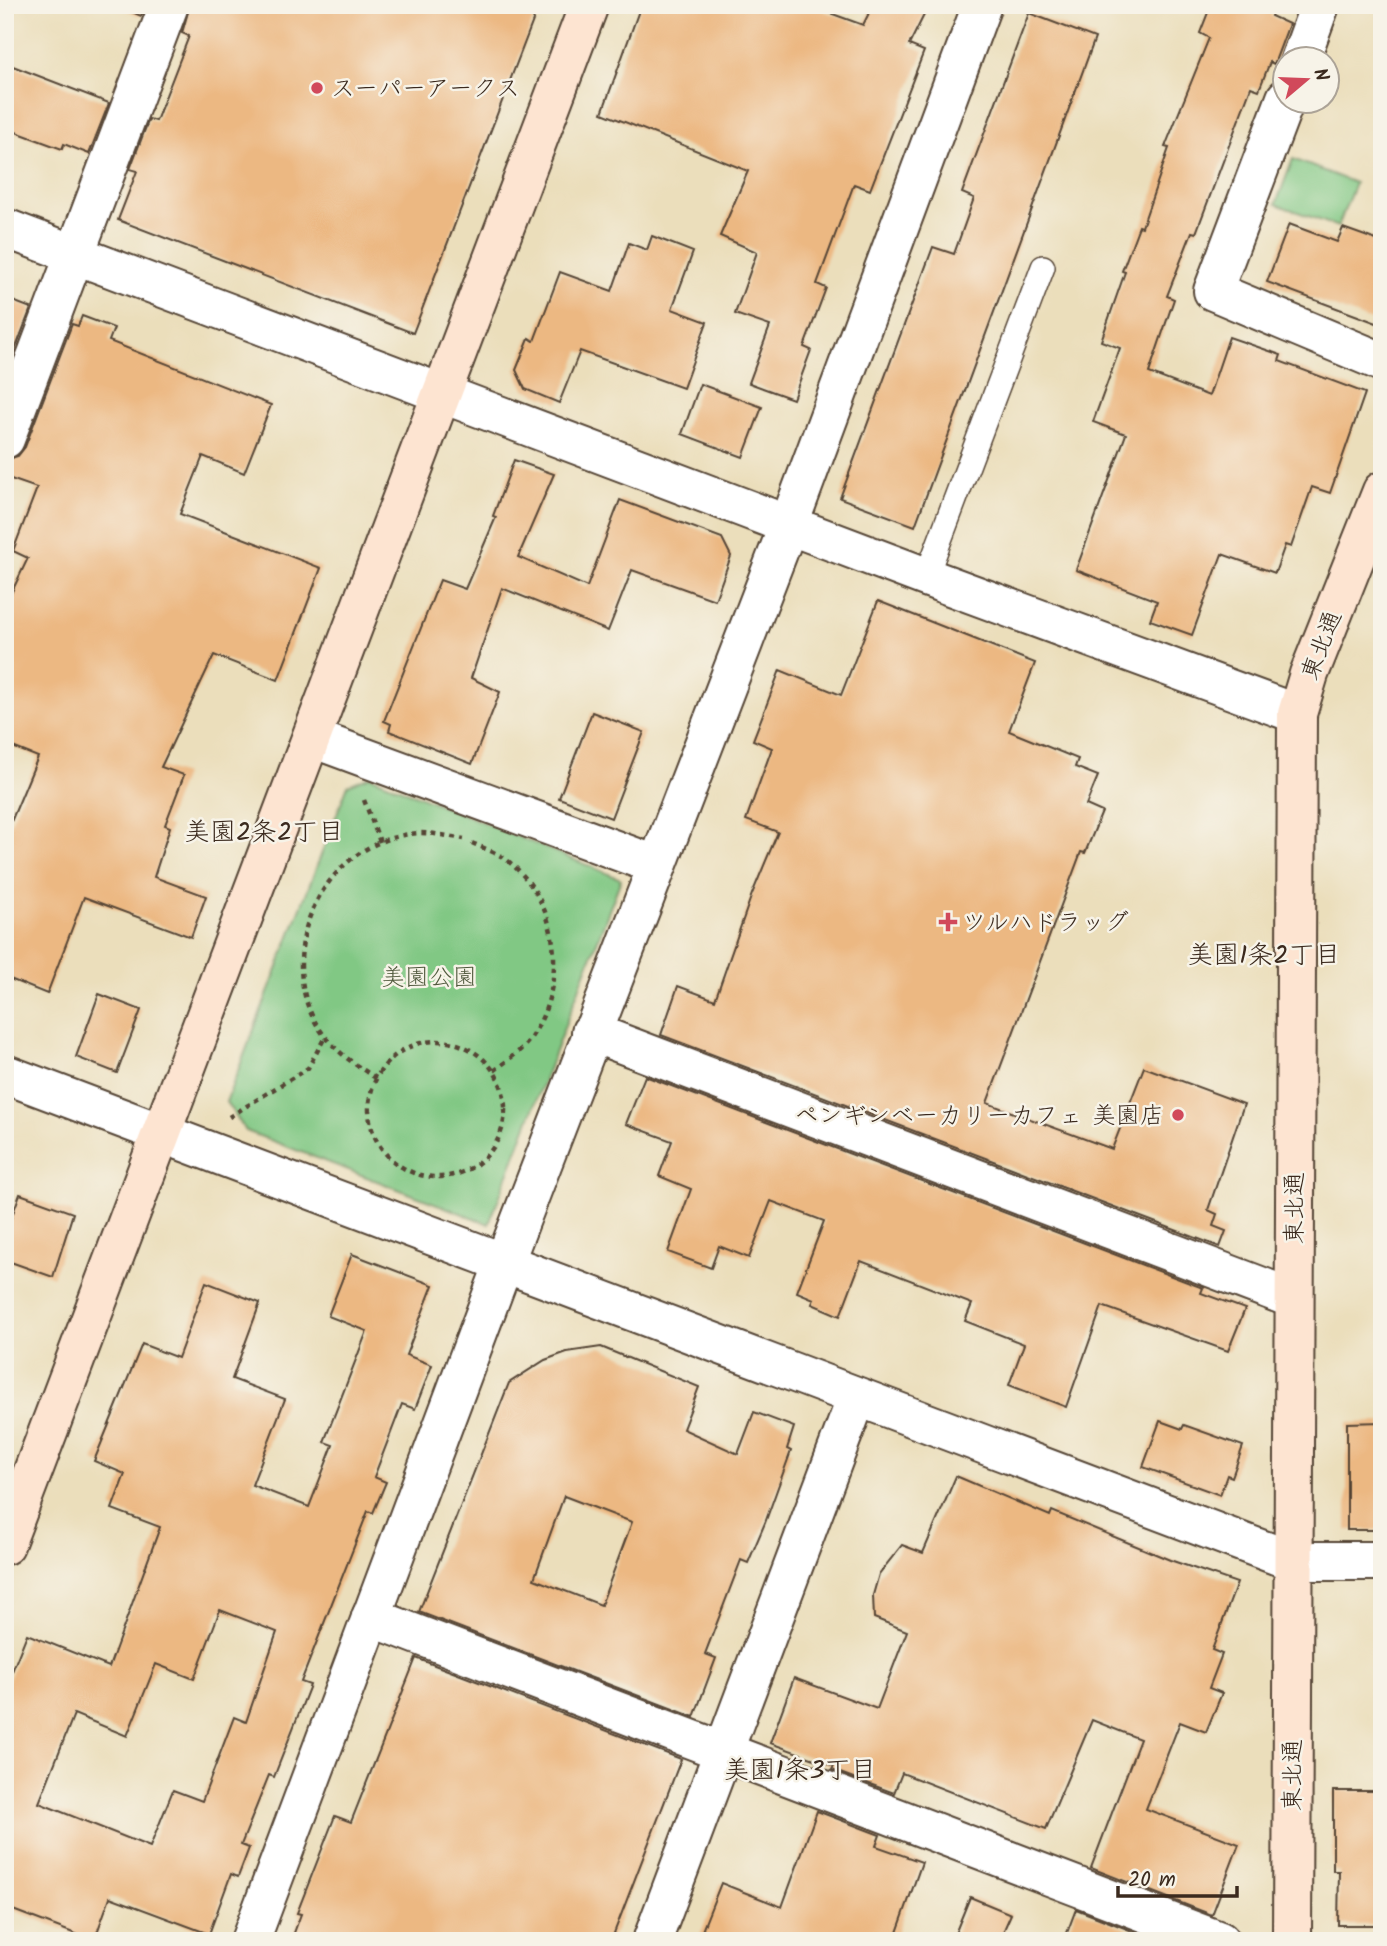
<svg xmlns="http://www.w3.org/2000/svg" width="1387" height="1946" viewBox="0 0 1387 1946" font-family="Kalam,'Klee One',sans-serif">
<rect width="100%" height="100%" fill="#f7f3e8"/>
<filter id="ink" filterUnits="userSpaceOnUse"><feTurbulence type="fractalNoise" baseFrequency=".0143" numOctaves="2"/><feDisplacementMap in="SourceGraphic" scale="14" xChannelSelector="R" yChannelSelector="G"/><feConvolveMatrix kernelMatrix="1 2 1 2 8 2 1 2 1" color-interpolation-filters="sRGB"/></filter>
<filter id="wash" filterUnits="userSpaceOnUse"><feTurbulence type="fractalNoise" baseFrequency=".00686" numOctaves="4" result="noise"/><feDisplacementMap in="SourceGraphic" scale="28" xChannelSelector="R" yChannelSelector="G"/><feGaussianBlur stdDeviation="1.57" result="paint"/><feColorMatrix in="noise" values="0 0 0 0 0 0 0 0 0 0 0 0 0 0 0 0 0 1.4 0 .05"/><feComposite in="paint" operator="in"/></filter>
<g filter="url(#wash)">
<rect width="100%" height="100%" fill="#ebdebb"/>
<!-- green -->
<g fill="#81c884" stroke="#5e7951" stroke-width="2">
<polygon points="1293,159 1355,183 1338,227 1276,204"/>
<polygon points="370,776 621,879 489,1224 246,1131 226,1102 348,785"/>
</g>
<g id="blocks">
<!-- building -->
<g fill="#ecb882" fill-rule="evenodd">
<polygon points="116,5 146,5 141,16"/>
<polygon points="190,5 539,5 413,333 118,220 137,171 130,169 149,119 156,121 189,36 182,33"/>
<polygon points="641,5 808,5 863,25 873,5 929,5 909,45 924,51 870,190 854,184 817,284 826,288 804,347 811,350 793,399 749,383 770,326 735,314 757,252 720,236 748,171 602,113"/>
<polygon points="1211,5 1275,5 1271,16 1289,24 1274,64 1270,62 1259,90 1251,87 1196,233 1192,232 1167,296 1174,299 1149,373 1209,396 1229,337 1281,355 1279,361 1365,393 1330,493 1312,487 1291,547 1285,545 1275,573 1222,554 1192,635 1150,620 1157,601 1076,570 1126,434 1093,422 1120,348 1101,341 1125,272 1122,271 1139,226 1142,227 1169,148 1165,147 1209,38 1200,33"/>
<polygon points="1029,13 1095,38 915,526 840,498 933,247 954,254 974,198 962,193"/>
<polygon points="5,63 109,103 89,154 64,144 62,149 5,128"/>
<polygon points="1289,224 1337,242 1343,228 1382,242 1382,325 1267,282"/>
<polygon points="652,236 693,252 672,309 707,322 683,388 580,351 559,403 525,389 516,370 529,338 534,341 560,272 612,291 629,243 647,250"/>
<polygon points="5,298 31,308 5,376"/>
<polygon points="82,316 114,328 109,341 271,405 244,473 203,456 180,514 321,568 278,680 214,655 161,767 184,775 165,825 170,827 154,877 206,896 191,937 84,897 47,994 5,977 5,836 38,757 5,744 5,606 28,558 13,551 37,488 5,477 5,460 18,456 25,447 72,324 78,326"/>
<polygon points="700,384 762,407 743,457 682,434"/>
<polygon points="514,460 554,474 518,557 587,587 620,500 722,538 731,556 715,600 632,570 608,631 502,588 471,678 500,692 472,764 389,731 391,724 384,721 440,580 465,589 496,517 493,516"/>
<polygon points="878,601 1035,663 1009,731 1078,759 1075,767 1098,776 1086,805 1102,812 1085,853 1081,852 987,1103 1112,1149 1144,1067 1244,1104 1208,1210 1217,1214 1213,1226 1226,1231 1220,1247 661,1035 678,986 715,1000 752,894 778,832 746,820 772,748 753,740 780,670 841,695"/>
<polygon points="592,712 644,732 611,818 559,798"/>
<polygon points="99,994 141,1010 117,1073 76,1057"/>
<polygon points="645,1076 1203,1288 1201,1293 1245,1309 1228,1351 1102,1306 1066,1407 1009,1385 1024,1344 965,1321 972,1304 861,1261 840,1316 812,1304 814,1299 797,1292 824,1221 771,1201 749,1258 719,1246 711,1268 668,1252 691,1189 659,1176 672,1141 626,1124"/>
<polygon points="20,1194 73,1213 53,1277 5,1260 5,1235"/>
<path d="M352,1254L433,1285L406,1355L432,1365L415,1409L402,1404L374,1477L386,1482L373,1513L368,1511L301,1682L310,1685L274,1777L269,1775L241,1845L249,1848L238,1877L231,1874L209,1934L110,1897L94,1941L5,1907V1689L27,1634L109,1667L160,1527L112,1509L125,1474L94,1461L142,1344L178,1358L206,1282L260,1303L232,1379L285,1399L252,1485L309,1507L333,1445L324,1442L367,1331L328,1316ZM220,1610L277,1632L246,1722L234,1717L202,1801L173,1790L150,1847L39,1803L74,1714L127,1736L156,1664L194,1679Z"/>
<path d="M601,1347L699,1387L683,1429L738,1454L754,1412L794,1427L787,1449L791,1451L765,1523L748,1563L741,1560L705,1654L716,1658L694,1717L419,1612L509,1383L545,1360L567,1352ZM564,1496L632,1522L601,1605L534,1579Z"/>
<polygon points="1160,1421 1182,1429 1184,1425 1243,1446 1232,1477 1227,1475 1220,1495 1143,1467"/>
<polygon points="1382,1422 1382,1530 1347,1530 1347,1423"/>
<polygon points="956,1476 1050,1516 1052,1511 1170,1560 1237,1583 1212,1650 1222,1654 1209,1688 1222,1693 1206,1732 1180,1722 1146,1809 1239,1844 1212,1915 1091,1868 1140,1739 1092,1720 1046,1829 902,1773 894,1793 832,1770 834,1766 770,1743 794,1678 877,1709 907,1631 874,1618 873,1595 879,1574 902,1545 923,1553"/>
<polygon points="416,1658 681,1759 611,1941 291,1941 301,1914 297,1913 335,1816 351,1822"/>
<polygon points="1333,1791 1382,1791 1382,1925 1338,1925 1339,1871 1333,1871"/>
<polygon points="817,1811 880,1835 876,1846 922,1862 894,1941 698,1941 721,1883 782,1907"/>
<polygon points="970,1897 1011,1914 999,1941 952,1941"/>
<polygon points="1076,1909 1158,1941 1064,1941"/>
</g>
</g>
</g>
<g filter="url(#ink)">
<use href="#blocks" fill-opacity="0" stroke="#554536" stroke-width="2"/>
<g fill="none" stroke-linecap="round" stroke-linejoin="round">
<!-- lane casing -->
<g stroke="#554536" stroke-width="26">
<polyline id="lane" points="926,577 1043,267"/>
</g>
<!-- street casing -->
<g stroke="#554536" stroke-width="42">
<g id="street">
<polyline points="1300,60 1320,5"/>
<polyline points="1286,98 1213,291 1382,362"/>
<polyline points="5,228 926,577 1297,714"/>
<polyline points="5,439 169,5"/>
<polyline points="312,738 656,865"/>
<polyline points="591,1032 1294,1299"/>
<polyline points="5,1074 1292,1561 1382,1561"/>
<polyline points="371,1617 1220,1941"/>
<polyline points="250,1941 504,1263 789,524 982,5"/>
<polyline points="652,1941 857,1397"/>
</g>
</g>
<!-- secondary casing -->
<g stroke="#554536" stroke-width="42">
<g id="secondary">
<polyline points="5,1545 589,5"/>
<polyline points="1292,1941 1297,714 1309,674 1382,491"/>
</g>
</g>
<!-- path -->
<g stroke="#554536" stroke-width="4.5" stroke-dasharray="5 5" stroke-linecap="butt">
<polyline points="364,800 380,842"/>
<path d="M472,843C481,847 492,851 501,856C562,897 570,987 527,1043C518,1053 505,1062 494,1071"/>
<circle cx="437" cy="1109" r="68"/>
<path d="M376,1078C348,1061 320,1040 308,1006C281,928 335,837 421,833C435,833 451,837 464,839"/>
<polyline points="229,1117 308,1068 325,1037"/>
</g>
<!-- lane -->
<use href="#lane" stroke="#fff" stroke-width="23"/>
<!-- street -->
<use href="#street" stroke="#fff" stroke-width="38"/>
<!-- secondary -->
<use href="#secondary" stroke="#fde4d1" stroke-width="38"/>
</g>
</g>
<!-- markers -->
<g fill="#d1495b" stroke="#f7f3e8" stroke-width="2.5">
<circle cx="317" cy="88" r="7"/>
<path d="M944.5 911.5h7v7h7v7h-7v7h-7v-7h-7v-7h7z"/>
<circle cx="1178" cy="1115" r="7"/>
</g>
<g text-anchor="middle" stroke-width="5" stroke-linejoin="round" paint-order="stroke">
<!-- poi labels -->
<g font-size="24" fill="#3b2a1e" stroke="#f7f3e8" text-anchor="start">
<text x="331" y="96">スーパーアークス</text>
<text x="962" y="930">ツルハドラッグ</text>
<text x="1164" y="1123" text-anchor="end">ペンギンベーカリーカフェ 美園店</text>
</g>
<!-- street labels -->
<g font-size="24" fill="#3b2a1e" stroke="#f7f3e8">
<text transform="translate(1321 645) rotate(-69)" y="8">東北通</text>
<text transform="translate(1294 1208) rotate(-90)" y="8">東北通</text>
<text transform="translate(1292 1775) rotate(-90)" y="8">東北通</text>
</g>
<!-- park labels -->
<g font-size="24" fill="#50593d" stroke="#f7f3e8">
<text x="429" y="985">美園公園</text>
</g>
<!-- neighbourhood labels -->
<g font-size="26" fill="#3b2a1e" stroke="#f7f3e8">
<text x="264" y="840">美園2条2丁目</text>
<text x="1264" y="963">美園1条2丁目</text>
<text x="800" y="1778">美園1条3丁目</text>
</g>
</g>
<!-- margin -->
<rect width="1387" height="1946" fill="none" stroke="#f7f3e8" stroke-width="28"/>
<!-- north arrow -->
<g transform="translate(1306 80) rotate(71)"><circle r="33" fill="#f7f3e8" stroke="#aca397" stroke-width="2"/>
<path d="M0-5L12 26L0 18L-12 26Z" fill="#d1495b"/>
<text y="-10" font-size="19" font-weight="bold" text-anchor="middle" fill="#3b2a1e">N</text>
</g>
<!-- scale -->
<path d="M1118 1886v10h119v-10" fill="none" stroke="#3b2a1e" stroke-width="3.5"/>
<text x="1128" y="1886" font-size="21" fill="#3b2a1e" stroke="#f7f3e8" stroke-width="5" paint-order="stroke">20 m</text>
</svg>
